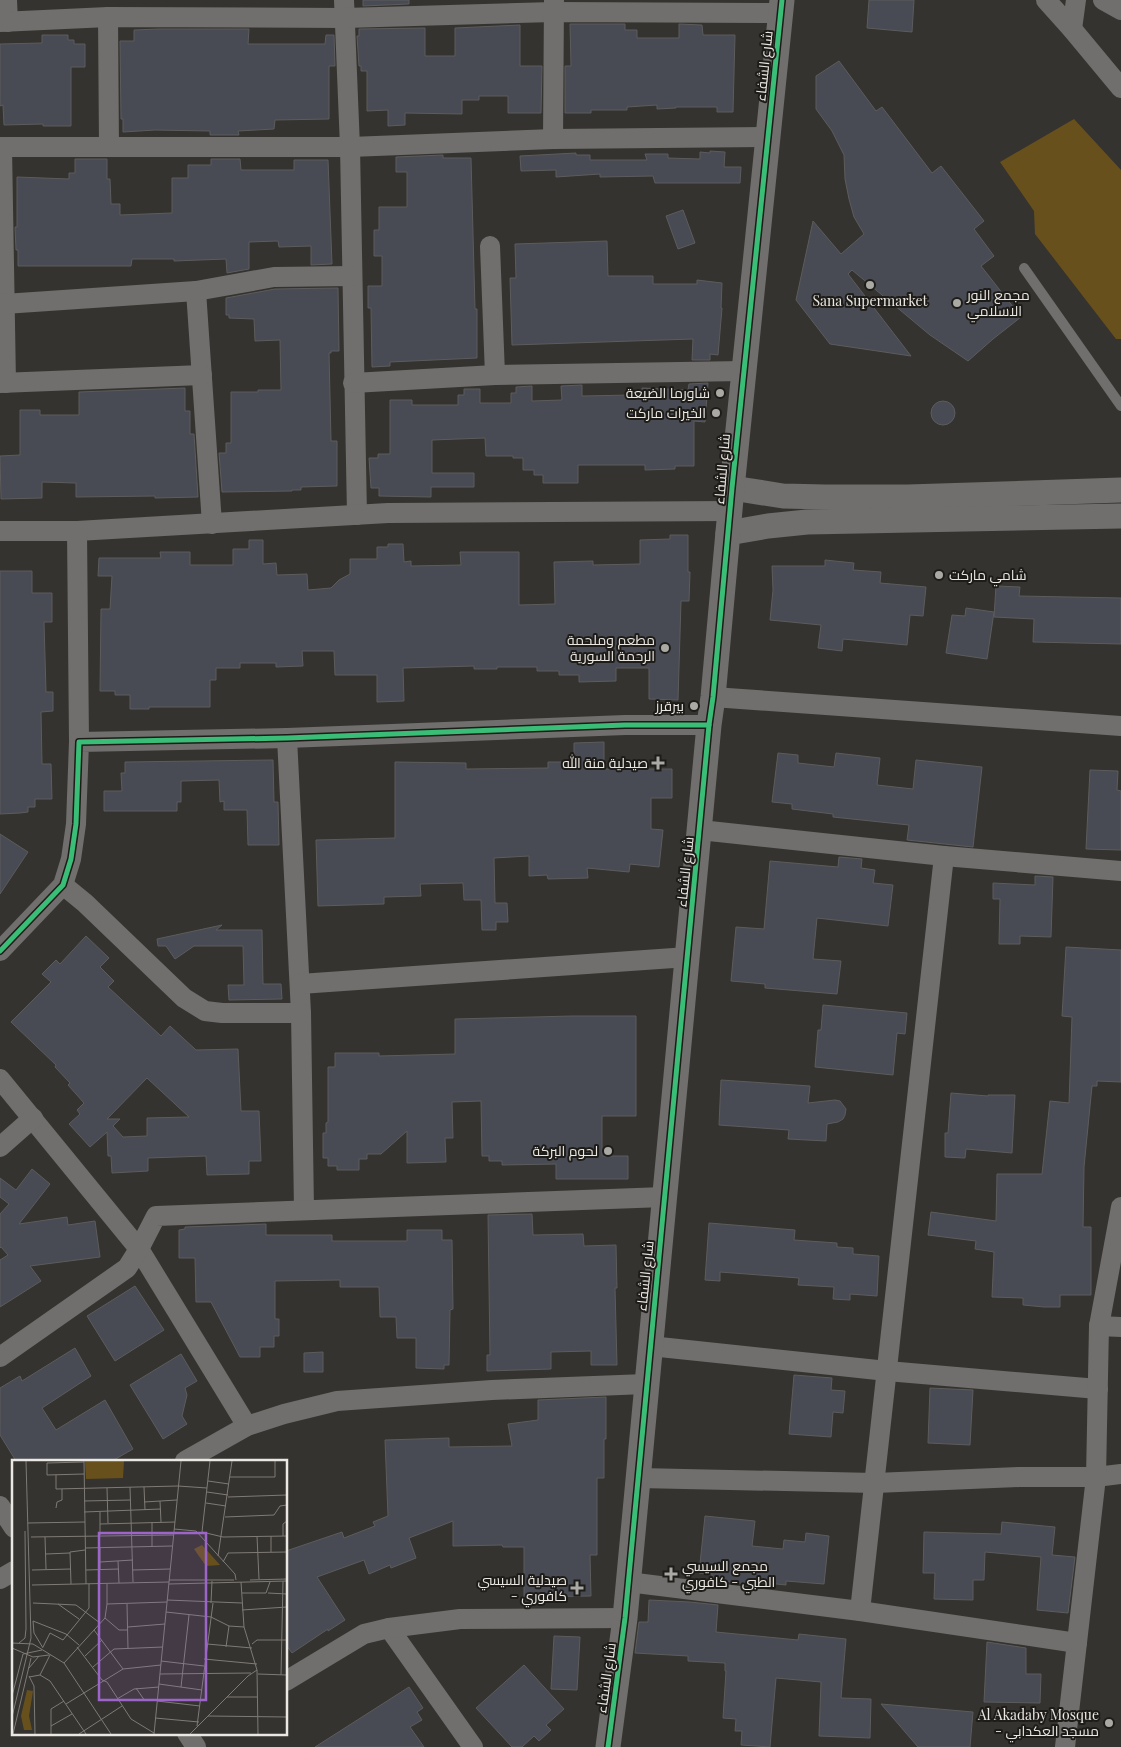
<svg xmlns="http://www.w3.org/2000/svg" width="1121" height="1747" viewBox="0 0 1121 1747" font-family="'Playfair Display',Cairo,serif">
<rect width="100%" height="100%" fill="#35332f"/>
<!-- green -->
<polygon fill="#68501d" points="1074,119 1121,170 1121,339 1116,339 1035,234 1034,211 1000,162"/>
<!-- building -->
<g fill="#484b54" stroke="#5c5c5c" fill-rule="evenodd">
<polygon points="363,0 409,0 409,4 363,6"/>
<polygon points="869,0 914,0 912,32 867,28"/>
<polygon points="570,24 625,24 625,30 637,30 637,38 679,38 679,24 702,25 703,35 735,35 733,112 717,112 717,107 676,107 676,108 657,109 657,105 627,107 627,110 591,110 591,113 565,113 565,66 571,66"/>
<polygon points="520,25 520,66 542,66 541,113 508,113 508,96 479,96 479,100 462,100 462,114 405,113 405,125 388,126 388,110 367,111 367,71 361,71 361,66 359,66 357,36 359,36 359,29 425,28 425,56 455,56 455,28"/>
<polygon points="159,29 249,29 248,44 325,44 326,35 334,35 335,66 329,66 329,119 275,120 274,129 238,131 239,135 210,135 210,131 155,130 123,132 123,119 121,119 120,41 134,41 134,30"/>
<polygon points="42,35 68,35 68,40 74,40 74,44 85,44 85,67 71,67 71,126 43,126 43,124 4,125 3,105 0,106 0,44 42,43"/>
<polygon points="839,61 876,111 882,107 932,173 941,166 984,221 974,229 994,256 981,266 1021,317 993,339 968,361 930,335 852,270 848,274 911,356 830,344 796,300 813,221 841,254 864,234 854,217 849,199 845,179 844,155 832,131 816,109 816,76"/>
<polygon points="710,151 725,152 724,167 741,167 740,183 655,183 653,176 600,177 600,174 556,177 556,170 521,171 520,156 576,153 576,155 590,155 590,160 647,160 645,154 668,154 668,158 700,159 700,152 710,153"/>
<polygon points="443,155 443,158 471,158 475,309 477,309 477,358 390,362 390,366 372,367 371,308 368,308 368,286 382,286 382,256 374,256 374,230 379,230 379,207 407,207 407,172 396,172 396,157"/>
<polygon points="75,159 107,159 107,179 110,179 111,204 120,204 120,215 172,213 172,178 188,178 188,165 211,165 211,159 240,159 241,170 294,170 294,160 328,160 332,264 311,265 311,246 279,247 278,241 249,242 249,269 227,273 226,259 174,261 174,259 132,259 131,266 18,266 18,250 16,250 15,227 17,227 17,177 69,179 69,173 75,173"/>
<polygon points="683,210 695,243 678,249 666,216"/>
<polygon points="607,241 608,276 653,276 653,284 697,284 697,280 722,283 721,308 722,308 718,355 710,354 710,360 692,360 693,339 512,345 510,278 516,278 515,244"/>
<polygon points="338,288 339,351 331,351 331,353 329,353 331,441 337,441 337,486 301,487 301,490 292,490 292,491 222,492 219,453 226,453 226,443 231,443 231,392 258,392 258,390 281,390 280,340 255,341 254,319 229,318 229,315 226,315 226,298 275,289"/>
<polygon points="708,383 705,422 694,421 694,466 675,466 675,469 645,470 645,465 578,465 578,483 543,483 543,475 534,475 534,470 523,470 523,458 513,458 513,456 486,456 485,438 432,440 432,473 474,473 474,487 431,487 431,497 379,496 379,488 371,488 369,458 378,458 378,454 390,454 390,400 412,400 412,405 458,405 458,395 464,395 464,389 480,389 480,403 511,403 511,393 516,393 516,387 532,386 532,401 562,400 561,386 582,385 582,396 632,395 632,393 642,393 642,388 688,390 689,384"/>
<polygon points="185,388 185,411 190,411 190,434 194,434 198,497 155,498 155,496 76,497 76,483 42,482 42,498 1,499 0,456 20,455 20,410 40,410 40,415 79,415 79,392"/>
<circle cx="943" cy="413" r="12"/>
<polygon points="670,535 688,535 688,572 690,572 689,601 681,601 678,700 649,699 649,668 616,668 616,681 579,682 579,675 559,675 559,671 537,671 537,667 497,667 497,669 474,669 474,666 403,668 404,701 377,702 377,675 335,675 334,651 302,651 303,666 276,667 276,663 240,663 240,668 216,668 216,680 210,680 210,707 149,707 149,709 130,709 130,695 115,695 115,691 100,691 101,609 110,609 112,576 98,576 99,558 161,558 160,552 190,552 190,565 233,565 233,549 249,549 249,540 263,540 263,564 276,563 277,575 307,574 308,590 331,588 339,580 350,574 350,559 377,559 377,547 388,547 388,544 403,544 404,562 411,561 411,566 461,565 460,552 519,552 519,605 555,604 554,562 593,561 593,565 640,564 640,540 670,539"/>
<polygon points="825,560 854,563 853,570 881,572 880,583 926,587 923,616 910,615 907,645 843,639 842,651 818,648 821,625 770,620 773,590 772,566 825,566"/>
<polygon points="0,571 32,571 32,593 52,593 52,622 44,622 46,692 53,692 53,711 41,712 42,764 51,764 52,799 35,799 35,807 28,807 28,812 20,813 0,814"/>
<polygon points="996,586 1020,587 1019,596 1121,598 1121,644 1033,642 1034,619 994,617"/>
<polygon points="966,608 994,612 987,659 946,653 952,615 965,616"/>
<polygon points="604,742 604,769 672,769 672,798 651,798 651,829 663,830 659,867 630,864 629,872 587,868 588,878 548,879 547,875 529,876 529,856 494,858 495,903 507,903 508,922 496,922 496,930 482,930 481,900 464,900 463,883 420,884 421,896 384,897 384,904 318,906 316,840 395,838 395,762 466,763 466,769 548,768 548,762 574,762 574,743"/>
<polygon points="778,753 798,755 798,763 834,767 836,753 880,758 877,785 913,789 916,760 982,767 973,847 907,840 909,825 833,817 833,814 792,809 792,804 772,802"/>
<polygon points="273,760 274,802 278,802 279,845 248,845 247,810 224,810 224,801 220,802 219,780 181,781 181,802 177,802 177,811 104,811 104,791 122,791 121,773 125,773 125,762"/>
<polygon points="1090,770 1118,771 1117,790 1121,791 1121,850 1086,849"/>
<polygon points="0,834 28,852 0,894"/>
<polygon points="839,857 862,859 861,868 875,870 873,883 893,885 888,926 817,918 813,959 841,961 837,994 765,988 765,984 731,981 736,927 764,929 770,861 838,867"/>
<polygon points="1035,876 1053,877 1051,937 1020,936 1020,944 999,944 1000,899 993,899 993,883 1035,885"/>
<polygon points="222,925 216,930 262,930 263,984 281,984 282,999 229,1000 228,985 244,985 243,946 194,946 175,959 166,946 158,946 157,939"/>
<path d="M86,936L109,958L100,967L114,981L108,987L161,1036L170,1026L196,1050L238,1049L241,1111H259L261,1161H249V1174L207,1175L206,1156L148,1158V1171L112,1173L111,1156H108L107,1132L90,1147L69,1124L80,1114L77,1110L84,1103L68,1085L70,1083L55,1067L56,1065L11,1022L51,982L42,974L56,960L60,964ZM147,1078L189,1117L147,1118V1136L123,1137L113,1126L120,1119H107Z"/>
<polygon points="1066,947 1121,950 1121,1082 1097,1081 1097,1086 1092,1086 1084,1167 1083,1227 1091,1227 1091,1295 1060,1295 1060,1307 1044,1307 1023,1305 1023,1298 992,1297 994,1252 975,1249 976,1241 928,1235 931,1212 996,1221 997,1174 1042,1174 1050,1101 1069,1103 1072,1017 1062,1016"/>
<polygon points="823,1005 907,1013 905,1034 897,1033 893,1075 815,1067 818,1030 821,1030"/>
<polygon points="572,1016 636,1016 636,1116 602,1116 602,1156 628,1156 628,1179 556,1179 556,1164 502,1165 502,1161 489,1161 489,1156 482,1156 481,1101 452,1102 453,1138 445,1138 446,1162 407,1163 407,1131 381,1154 367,1154 367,1159 359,1159 359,1170 337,1170 337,1166 328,1166 328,1158 323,1158 323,1133 326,1133 326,1123 328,1122 328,1067 335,1067 335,1053 379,1053 379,1056 455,1054 455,1019"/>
<polygon points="721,1080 810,1086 808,1103 835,1100 840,1101 846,1109 845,1115 843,1119 838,1122 827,1124 826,1141 788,1139 789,1130 719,1125"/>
<polygon points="951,1093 988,1096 988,1095 1015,1095 1012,1153 966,1149 965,1158 945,1157 945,1133 948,1133"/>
<polygon points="32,1169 50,1184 19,1224 67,1217 68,1225 95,1221 100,1257 30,1266 41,1281 0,1307 0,1260 8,1255 1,1247 0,1248 0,1214 9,1204 0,1197 0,1178 16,1190"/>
<polygon points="532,1214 533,1235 583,1234 584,1246 616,1245 617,1288 615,1288 617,1365 591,1365 591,1351 551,1352 551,1369 487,1371 487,1355 490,1355 488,1215"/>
<polygon points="709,1223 795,1230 794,1240 837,1243 837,1247 853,1248 853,1254 879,1256 877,1296 850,1294 850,1300 833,1299 834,1287 798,1285 799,1278 720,1272 720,1281 705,1280"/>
<polygon points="266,1224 266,1235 332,1235 332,1241 407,1241 407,1230 442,1230 442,1240 452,1240 453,1309 450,1310 449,1365 444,1365 444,1369 416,1368 416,1338 397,1338 396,1317 380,1317 379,1287 340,1287 340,1280 275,1281 275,1319 279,1319 279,1336 274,1336 274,1347 260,1347 260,1357 240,1357 211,1302 196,1302 195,1258 179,1258 179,1230 185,1229 185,1227"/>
<polygon points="135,1286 164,1330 115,1361 87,1316"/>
<polygon points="75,1348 91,1376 42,1408 56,1430 105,1400 133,1449 112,1461 16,1461 0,1435 0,1388 20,1376 22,1381"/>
<polygon points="323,1352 323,1372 304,1372 304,1353"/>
<polygon points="181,1354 197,1381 185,1388 187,1395 182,1416 187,1424 163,1439 130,1385"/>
<polygon points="794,1375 832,1378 831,1390 845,1391 843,1413 833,1412 831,1437 789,1434"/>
<polygon points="930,1388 973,1390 970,1445 928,1443"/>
<polygon points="606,1397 606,1439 604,1439 604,1478 597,1478 597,1555 590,1555 591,1596 524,1597 524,1547 503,1547 502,1545 453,1546 453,1521 409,1538 416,1558 391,1568 390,1565 369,1574 364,1560 317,1577 345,1620 328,1631 328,1629 292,1653 286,1645 286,1551 342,1532 344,1538 375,1526 373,1522 388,1516 385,1440 449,1438 449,1447 512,1446 508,1424 538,1420 538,1400"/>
<polygon points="705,1516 755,1521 752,1546 783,1549 784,1540 805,1542 806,1533 829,1536 824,1584 786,1581 786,1585 749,1581 749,1584 712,1580 712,1574 699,1573"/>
<polygon points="1002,1522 1055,1527 1052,1555 1075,1557 1068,1613 1037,1610 1041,1557 985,1552 984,1580 973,1580 973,1600 934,1599 935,1573 923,1573 924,1532 1001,1534"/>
<polygon points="649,1600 690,1602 718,1605 716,1632 798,1640 799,1634 846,1639 841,1698 871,1699 870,1738 819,1736 821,1682 776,1678 770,1747 741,1745 742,1731 735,1731 736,1719 723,1718 726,1671 725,1671 725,1663 688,1661 688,1656 635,1653 639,1622 648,1622"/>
<polygon points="554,1636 580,1637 577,1690 551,1689"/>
<polygon points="987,1642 1026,1648 1026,1674 1041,1674 1040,1703 984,1702"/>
<polygon points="524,1665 564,1709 546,1725 551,1730 539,1741 534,1736 522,1747 512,1747 476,1708"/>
<polygon points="409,1687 423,1708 417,1712 422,1720 410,1727 424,1747 315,1747"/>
<polygon points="881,1704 973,1712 970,1747 918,1747"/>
</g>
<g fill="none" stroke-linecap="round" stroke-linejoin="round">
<!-- service -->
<polyline stroke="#706f6d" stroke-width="10" points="1024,268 1121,406"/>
<!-- minor -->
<g stroke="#706f6d" stroke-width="20">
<polyline points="7,0 8,22"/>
<polyline points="344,0 350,147 357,515"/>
<polyline points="1046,0 1072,29 1121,88"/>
<polyline points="1103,0 1121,10"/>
<polyline points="108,17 109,147"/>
<polyline points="0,22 108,17 345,18 554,12 781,13"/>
<polyline points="1072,29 1076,0"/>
<polyline points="553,139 554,0"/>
<polyline points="0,147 350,147 553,139 768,137"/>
<polyline points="2,147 6,383"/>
<polyline points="490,246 495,375"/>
<polyline points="196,291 212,524"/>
<polyline points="4,304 196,291 274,277 352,276"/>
<polyline points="0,383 202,375"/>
<polyline points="353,383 495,375 743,371"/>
<polyline points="0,531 77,531 388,513 730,511"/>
<polyline points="77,531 79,742"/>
<polyline points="713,697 1121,726"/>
<polyline points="287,738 301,1013 304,1210"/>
<polyline points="700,830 944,856 1121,871"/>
<polyline points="63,885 85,903 184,998 205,1011 222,1013 301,1013"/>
<polyline points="0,951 63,885 71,859 76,824 79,742 287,738 625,725 709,725"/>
<polyline points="300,984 688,957"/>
<polyline points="0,1079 139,1249 247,1426"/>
<polyline points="0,1147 33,1118"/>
<polyline points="1099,1326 1121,1327"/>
<polyline points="650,1346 887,1371 1098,1389"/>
<polyline points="0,1357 127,1268 139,1249 156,1216 664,1197"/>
<polyline points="185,1461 247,1426 284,1414 337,1401 492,1390 646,1384"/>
<polyline points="639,1478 875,1483 1019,1477 1096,1477 1121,1474"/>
<polyline points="0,1506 14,1528"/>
<polyline points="0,1579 14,1571"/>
<polyline points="628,1582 860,1611 1077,1643"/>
<polyline points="860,1611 944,856"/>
<polyline points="389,1628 473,1747"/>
<polyline points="286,1681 364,1634 389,1628 460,1619 625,1618"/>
<polyline points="187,1733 196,1747"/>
<polyline points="1065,1747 1096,1477 1099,1326 1121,1207"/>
</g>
<!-- tertiary -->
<g stroke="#706f6d" stroke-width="25">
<polyline points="732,488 783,496 825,497 908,497 1121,490"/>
<polyline points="728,533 768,526 807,522 1121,516"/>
<polyline points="608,1747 625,1618 709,725 713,697 732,488 782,0"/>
</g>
<!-- cycleway casing -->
<g stroke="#1e1c18" stroke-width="8">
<g id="cycleway">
<polyline points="0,951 63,885 71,859 76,824 79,742 287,738 625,725 709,725"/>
<polyline points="608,1747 625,1618 709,725 713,697 732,488 782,0"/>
</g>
</g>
<!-- cycleway -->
<use href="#cycleway" stroke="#3abd76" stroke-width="5"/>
</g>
<!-- markers -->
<g fill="#aba9a4" stroke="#1e1c18" stroke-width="2">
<circle cx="870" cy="285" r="5"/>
<circle cx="957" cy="303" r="5"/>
<circle cx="720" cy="393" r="5"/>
<circle cx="716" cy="413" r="5"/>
<circle cx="939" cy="575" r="5"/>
<circle cx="665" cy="648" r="5"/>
<circle cx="694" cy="706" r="5"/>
<path d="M655.5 755.5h5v5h5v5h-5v5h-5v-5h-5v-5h5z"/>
<circle cx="608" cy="1151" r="5"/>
<path d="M668.5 1566.5h5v5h5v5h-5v5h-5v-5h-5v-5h5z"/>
<path d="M574.5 1580.5h5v5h5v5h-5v5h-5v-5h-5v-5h5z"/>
<circle cx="1109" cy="1723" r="5"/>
</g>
<g text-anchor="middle" stroke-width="4" stroke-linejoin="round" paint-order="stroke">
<!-- street labels -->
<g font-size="14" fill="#ebe8e3" stroke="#1e1c18">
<text transform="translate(764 66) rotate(-84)" y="5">شارع الشفاء</text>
<text transform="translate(722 469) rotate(-85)" y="5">شارع الشفاء</text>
<text transform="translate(685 872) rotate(-84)" y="5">شارع الشفاء</text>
<text transform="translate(645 1276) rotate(-84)" y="5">شارع الشفاء</text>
<text transform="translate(606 1678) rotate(-82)" y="5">شارع الشفاء</text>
</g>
<!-- poi labels -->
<g font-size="14" fill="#ebe8e3" stroke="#1e1c18" text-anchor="end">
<text x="967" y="300" text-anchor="start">مجمع النور<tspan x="967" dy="16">الاسلامي</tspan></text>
<text x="870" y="306" text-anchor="middle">Sana Supermarket</text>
<text x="710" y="398">شاورما الضيعة</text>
<text x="706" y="418">الخيرات ماركت</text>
<text x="949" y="580" text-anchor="start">شامي ماركت</text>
<text x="655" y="645">مطعم وملحمة<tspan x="655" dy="16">الرحمة السورية</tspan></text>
<text x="684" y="711">بيرقرز</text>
<text x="648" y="768">صيدلية منة الله</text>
<text x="598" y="1156">لحوم البركة</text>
<text x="682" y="1571" text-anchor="start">مجمع السيسي<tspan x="682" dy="16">الطبي - كافوري</tspan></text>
<text x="567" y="1585">صيدلية السيسي<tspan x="567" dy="16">- كافوري</tspan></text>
<text x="1099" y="1720">Al Akadaby Mosque<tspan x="1099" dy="16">- مسجد العكدابي</tspan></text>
</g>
</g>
<!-- overview -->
<g transform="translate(12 1460)">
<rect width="275" height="275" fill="#35332f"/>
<path d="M73,1H112L111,18L74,19ZM190,85L208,105L194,106L182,89ZM15,230L21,231L17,256L20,270H12L9,256Z" fill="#68501d"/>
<path fill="none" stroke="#7e7b77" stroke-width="1" d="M72,1L74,124M72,2L35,3V15L72,14M44,15V29L166,26L195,28M218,17H263V1M196,21L217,24M118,27L121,122M132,27L133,50M95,28L96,63M195,32L216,35M216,37L275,35M72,41L119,40M148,41L149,62M132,42L165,40M194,43L214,46M44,48L45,42L50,40V29M72,52L149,49M88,52V75M213,57L262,55L268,46L275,45M16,63L73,62M88,64L163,62M162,69L184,71L223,114L224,120M190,72L211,77L275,76M190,72L198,1M245,76L247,119M259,76V92M271,76V64L275,61M19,77L162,75M33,77L34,109M88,87V110M140,87V62M73,88L160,86M34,94L58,93M206,96L220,1M106,101L107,123M88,102L121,100M211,102L216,93L275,92M20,110L59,109M74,110L107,109M121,110L158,109M157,120H222M238,120L275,119M59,124L58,92L73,90M95,124V144M157,124L275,121M20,125L157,122M230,133H254L258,122M256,133L275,134M155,140L230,143M21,143L64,145L88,163M199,143L200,121M46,144L67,159M115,144L116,189M230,150L275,147M154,152L199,157L217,166L232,167M93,158L107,170H116M21,161L54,174L67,185M21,161L22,173L31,188M116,167L153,164M82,170L111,209M0,183L21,184L52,203L99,274M7,183L13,178L14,169L13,71M195,184L240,188M240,184L245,180H275M31,187L38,173L51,180L77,148V124M65,187L90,220L95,222L119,259L142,273M214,187L217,166M0,188L21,197L37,195M73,196L90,180M192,199L245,204M149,201L192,206M52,203L93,158L95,144L155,142M81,207L102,189L151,187M17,208L27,196M245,210L246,274M148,214L239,213M246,214L275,215M28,215L38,195M269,215L271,121M17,216L22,226L23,274M17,217L28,215L38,221L74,274M147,224L190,230M169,227L177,155M124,228L133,241M0,236L11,194L30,190M215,237H246M105,239L122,229L147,227M145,241L188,246M54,244L111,209L149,205M196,256L275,257M0,257L19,178L14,1M143,258L187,262M39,266L60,254M185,266L201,143M1,274L19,198M39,274V249L52,241M67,274L110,246M142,274L169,1M178,274L236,216L245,210L232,167L229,122"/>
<path fill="#9d64ca" fill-opacity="0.15" stroke="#9d64ca" stroke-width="2.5" d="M87,73H194V240H87Z"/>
<rect width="275" height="275" fill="none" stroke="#ebe8e3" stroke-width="2.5"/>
</g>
</svg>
